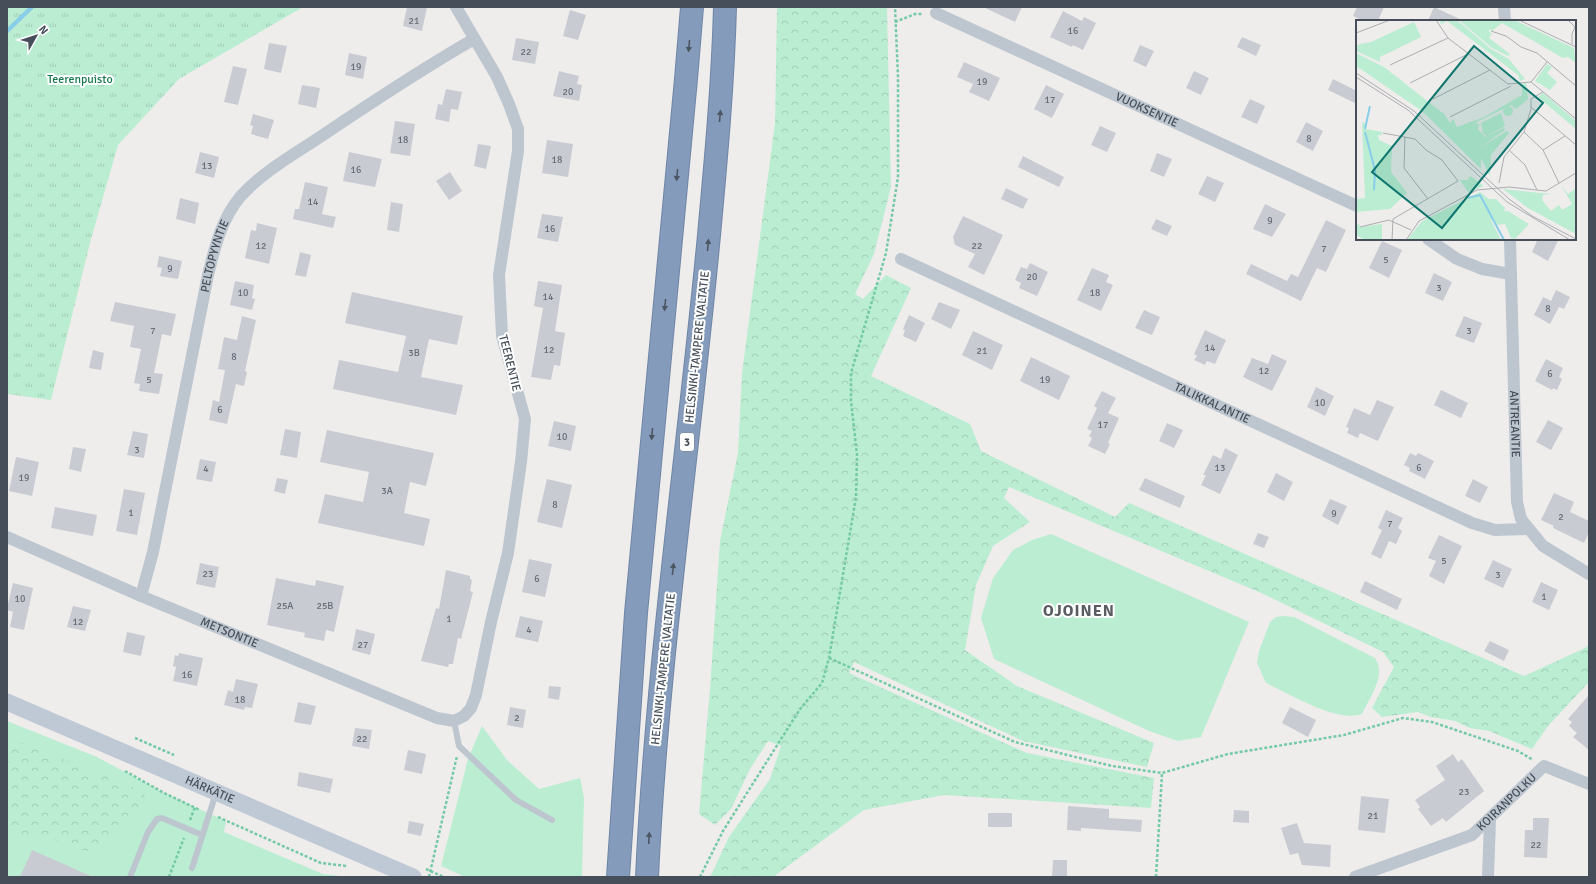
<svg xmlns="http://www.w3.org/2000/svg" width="1596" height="884" viewBox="0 0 1596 884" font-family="Signika,sans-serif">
<defs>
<pattern id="forest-crowns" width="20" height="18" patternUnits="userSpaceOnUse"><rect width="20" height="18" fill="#bbedd2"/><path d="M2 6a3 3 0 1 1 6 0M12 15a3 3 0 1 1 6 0" fill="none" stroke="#a2cdb7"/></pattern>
<pattern id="park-tufts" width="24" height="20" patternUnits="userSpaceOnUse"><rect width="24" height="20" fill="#bbedd2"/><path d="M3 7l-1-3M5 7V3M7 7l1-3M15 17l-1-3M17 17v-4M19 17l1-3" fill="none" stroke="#a2cdb7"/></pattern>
</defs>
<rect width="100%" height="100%" fill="#efedec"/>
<!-- grass -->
<g fill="#bbedd2">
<polygon points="1051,534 1249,622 1201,737 1178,741 1149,731 994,659 981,618 993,578 1013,550 1032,540"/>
<path d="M1284,616L1294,617L1375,658C1387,675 1370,697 1362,714C1337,723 1290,694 1266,683L1257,663L1259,651L1270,622L1276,617Z"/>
<polygon points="7,721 97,757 164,793 226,821 224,832 323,874 349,877 7,877"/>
<polygon points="482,726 507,760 539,789 580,778 584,798 582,877 465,877 441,866 468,759"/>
</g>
<!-- forest -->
<g fill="url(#forest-crowns)">
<polygon points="777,7 887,7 891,187 874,254 855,294 863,299 886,275 911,288 871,376 970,424 981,451 1115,517 1129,503 1524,676 1587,647 1589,642 1589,682 1548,726 1532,749 1489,731 1470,728 1455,721 1431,717 1418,712 1382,717 1372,708 1394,667 1383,652 1259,592 1009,487 1004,498 1030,522 993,546 976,585 965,650 1017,686 1154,743 1147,767 1023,741 854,662 849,673 1027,753 1154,778 1151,808 944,795 864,810 773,877 710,877 729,837 770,779 781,746 768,741 750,769 731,809 715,825 699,814 710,689 720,541 738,453 742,373 775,123"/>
<polygon points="7,737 146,792 134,818 98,847 90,851 81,850 43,835 27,839 7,830"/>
</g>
<!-- park -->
<polygon fill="url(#park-tufts)" points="7,7 303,7 179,79 118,145 91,239 51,400 7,394"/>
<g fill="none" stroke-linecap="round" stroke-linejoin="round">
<!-- stream -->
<polyline stroke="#89cee9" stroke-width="4.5" points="7,31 32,7"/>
</g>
<!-- building -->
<g fill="#c9cbd2">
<polygon points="407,7 427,7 422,31 403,26"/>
<polygon points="983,7 1022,7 1015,22"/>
<polygon points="1357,7 1384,7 1378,21 1363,21 1353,16"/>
<polygon points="1434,7 1464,21 1428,21"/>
<polygon points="570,10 586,15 578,40 563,36"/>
<polygon points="1063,11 1082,21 1084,17 1096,23 1083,50 1073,45 1072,47 1050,37"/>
<polygon points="1242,37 1261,45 1256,56 1237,47"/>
<polygon points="516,38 539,42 535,64 512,60"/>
<polygon points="269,43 287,46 281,73 264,69"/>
<polygon points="1140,45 1154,51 1146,67 1133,61"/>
<polygon points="349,53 367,57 363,79 345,75"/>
<polygon points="964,62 1000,78 989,101 969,92 973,84 957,77"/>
<polygon points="233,66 247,69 238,105 224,102"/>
<polygon points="559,71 579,76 577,84 582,85 579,101 553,96"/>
<polygon points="1194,71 1209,78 1201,95 1186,88"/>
<polygon points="1333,79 1357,91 1357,104 1328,90"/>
<polygon points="302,85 320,88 316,108 298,104"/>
<polygon points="1046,85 1064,94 1052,118 1034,109"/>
<polygon points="446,89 462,92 458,110 451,109 449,122 435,119 438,104 442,105"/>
<polygon points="1250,99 1265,106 1257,124 1241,117"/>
<polygon points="253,114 274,120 268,139 251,134 253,126 250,125"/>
<polygon points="395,121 415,124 410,156 390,153"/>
<polygon points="1306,122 1323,131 1313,151 1296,142"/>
<polygon points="1100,126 1116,133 1107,152 1091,145"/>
<polygon points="547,140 573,144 568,177 542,173"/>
<polygon points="478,144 491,146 486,169 474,166"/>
<polygon points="200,152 219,157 214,178 195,173"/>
<polygon points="349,152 382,159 375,187 343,181"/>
<polygon points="1157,153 1172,159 1164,177 1150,171"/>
<polygon points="1023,156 1064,177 1059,187 1018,167"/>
<polygon points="450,172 462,191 449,200 436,181"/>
<polygon points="1207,176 1224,183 1215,202 1198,194"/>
<polygon points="305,182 328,187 322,214 336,217 333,228 293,219 295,209 299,209"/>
<polygon points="1006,188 1028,199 1023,209 1001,199"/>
<polygon points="180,198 199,203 195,224 176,219"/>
<polygon points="391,202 403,204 399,232 387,230"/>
<polygon points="1265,204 1286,214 1272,237 1253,229"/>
<polygon points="542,214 563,217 558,242 537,238"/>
<polygon points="963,216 1003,235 984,275 968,267 975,254 955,245 953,237"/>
<polygon points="1156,219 1172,226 1167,236 1151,229"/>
<polygon points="1326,220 1346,230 1326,272 1317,268 1301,301 1246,274 1251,264 1287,281 1291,274 1298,277"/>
<polygon points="257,223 277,228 269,264 245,258 251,230 256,231"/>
<polygon points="1538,239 1559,239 1548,261 1532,252"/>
<polygon points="1382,241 1402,250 1389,278 1369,268"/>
<polygon points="300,252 311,255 306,277 295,275"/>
<polygon points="159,256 182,261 178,279 160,276 162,268 157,267"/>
<polygon points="1030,263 1048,272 1037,296 1019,288 1021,283 1015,280 1021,267 1027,269"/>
<polygon points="1092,268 1109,275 1106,282 1113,285 1101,311 1077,300"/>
<polygon points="1434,273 1452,282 1443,301 1425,293"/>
<polygon points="235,281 254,285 252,298 255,299 252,310 230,305"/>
<polygon points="538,281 562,285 555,331 565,333 560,366 554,365 551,380 531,377 543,308 534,306"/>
<polygon points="1556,290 1570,297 1564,309 1559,307 1550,324 1534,315 1543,297 1551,301"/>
<polygon points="352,292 463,316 457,345 429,339 421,377 463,385 456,415 333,389 339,360 398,372 406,336 345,323"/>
<polygon points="115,302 176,314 171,336 162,334 154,373 163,374 159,394 139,391 140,384 134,383 141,349 130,347 134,326 110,321"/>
<polygon points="939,302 960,310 951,329 931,319"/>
<polygon points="1144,310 1160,317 1152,335 1135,328"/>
<polygon points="909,315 925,323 916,342 903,336 905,330 903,329"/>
<polygon points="242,316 256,320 245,371 247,372 244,386 236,384 227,424 209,420 213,400 219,402 225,370 218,369 224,337 237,340"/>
<polygon points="1464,316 1482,323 1474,343 1455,336"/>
<polygon points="1205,330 1226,340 1215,364 1207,361 1205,365 1194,360 1197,356 1194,354"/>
<polygon points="973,331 1003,345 992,370 962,355"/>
<polygon points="93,350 104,353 101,370 89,368"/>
<polygon points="1272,354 1287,361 1272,391 1243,377 1252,358 1268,364"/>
<polygon points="1031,357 1070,376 1059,400 1020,381"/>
<polygon points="1546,359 1563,368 1559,377 1562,379 1557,390 1553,388 1552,390 1535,381"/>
<polygon points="1316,387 1334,396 1325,416 1307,407"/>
<polygon points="1441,390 1468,403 1461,418 1434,405"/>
<polygon points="1102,391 1116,398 1108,413 1119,418 1108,443 1110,444 1105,454 1088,446 1092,438 1089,436 1092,431 1087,429 1097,408 1094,406"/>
<polygon points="1377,400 1394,407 1378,441 1360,433 1358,438 1347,433 1349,428 1346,427 1354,408 1370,415"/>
<polygon points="1548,420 1563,428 1551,450 1536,442"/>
<polygon points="554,421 576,426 571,451 548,446"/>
<polygon points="1167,423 1183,430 1174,448 1159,441"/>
<polygon points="285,429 301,432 297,458 280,455"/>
<polygon points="327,430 434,453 426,486 410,482 404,513 430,519 424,546 318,523 325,494 363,502 369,472 320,462"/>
<polygon points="133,431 148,434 144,458 127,455"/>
<polygon points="73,447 86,449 81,472 69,469"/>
<polygon points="1225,448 1238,455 1220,494 1201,485 1206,475 1203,475 1213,455 1221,459"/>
<polygon points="1410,453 1416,456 1418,453 1434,461 1425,479 1409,471 1410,468 1404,465"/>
<polygon points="16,457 39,462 32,496 9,491"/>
<polygon points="200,459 216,462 212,482 196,479"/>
<polygon points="1276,473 1293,482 1284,501 1267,492"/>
<polygon points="277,478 288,480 285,494 274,491"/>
<polygon points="1145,478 1185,496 1180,508 1139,490"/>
<polygon points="547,479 572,485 562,528 537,522"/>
<polygon points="1473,479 1488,487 1480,503 1465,496"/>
<polygon points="124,489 145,493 137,535 116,531"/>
<polygon points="1554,493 1574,502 1570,512 1589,521 1589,532 1584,543 1553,528 1554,526 1541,520"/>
<polygon points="1330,499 1347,506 1338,525 1322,516"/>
<polygon points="55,507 97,515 93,536 51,528"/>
<polygon points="1386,510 1403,518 1398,528 1402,531 1396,544 1389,541 1381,559 1371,554 1382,530 1378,528"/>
<polygon points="1258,533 1269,537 1264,548 1253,544"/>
<polygon points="1439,535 1462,546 1444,584 1429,576 1436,561 1428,558"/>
<polygon points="529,559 552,564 545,597 522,592"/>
<polygon points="1493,560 1512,569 1503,588 1484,579"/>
<polygon points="200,563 219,567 215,588 196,584"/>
<polygon points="446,570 470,576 470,579 472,580 470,591 473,592 461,639 458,638 453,664 449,664 448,667 421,661 436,608 439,609"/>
<polygon points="276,578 315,586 316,580 344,586 334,632 326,630 324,641 304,637 305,633 267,625"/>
<polygon points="1365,581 1402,599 1397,610 1360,592"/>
<polygon points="1541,582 1558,590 1549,610 1532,602"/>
<polygon points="13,583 33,588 24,630 10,627 13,612 7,610 7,608"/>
<polygon points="73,606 91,610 85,631 67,627"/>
<polygon points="520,616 543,621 538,642 515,637"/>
<polygon points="356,629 375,634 370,655 352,650"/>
<polygon points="127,632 145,636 141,656 123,652"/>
<polygon points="1490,641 1509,650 1504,661 1484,651"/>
<polygon points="179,653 203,658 197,686 173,681 176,667 173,666 175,655 178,656"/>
<polygon points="236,679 258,684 252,708 245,707 244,710 224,705 228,690 233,692"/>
<polygon points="549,686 561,687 559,700 548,698"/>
<polygon points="1589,695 1589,750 1573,737 1577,733 1569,726 1572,722 1568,719"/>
<polygon points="298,702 316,706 311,725 294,722"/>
<polygon points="510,707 526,710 523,728 507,725"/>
<polygon points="1290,707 1316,720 1308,737 1282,723"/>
<polygon points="355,728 372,730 369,749 352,746"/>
<polygon points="408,750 426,754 422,774 404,770"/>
<polygon points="1453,754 1458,762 1462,759 1484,791 1446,822 1443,818 1431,826 1418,809 1420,807 1415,800 1445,780 1436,766"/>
<polygon points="299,772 333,779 330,793 297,786"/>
<polygon points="1361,796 1389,799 1385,833 1358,830"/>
<polygon points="1068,806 1109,809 1109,818 1142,820 1141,832 1081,828 1081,831 1067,830"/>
<polygon points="1234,810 1249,811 1249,823 1233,822"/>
<rect x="988" y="813" width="24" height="14"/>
<polygon points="1533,818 1549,818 1547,858 1524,857 1525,830 1533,830"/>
<polygon points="409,821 424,824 421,836 407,833"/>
<polygon points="1297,823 1304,843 1331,845 1330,867 1302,865 1298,853 1290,855 1281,828"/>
<polygon points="32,850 93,877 20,877"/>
<polygon points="1053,860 1067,860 1067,877 1052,877"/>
</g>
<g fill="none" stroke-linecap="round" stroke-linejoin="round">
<!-- motorway casing -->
<g stroke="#7086a7" stroke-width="24">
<g id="motorway">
<polyline points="618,877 636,613 686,79 692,7"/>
<path d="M647,877C657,662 689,449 709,235C716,159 723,83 725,7"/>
</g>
</g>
<!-- path -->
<g stroke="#74caa6" stroke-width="2.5" stroke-dasharray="3 2" stroke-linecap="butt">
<polyline points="895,22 915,14 923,14"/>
<polyline points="829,658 1015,742 1112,766 1162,773 1228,754 1344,735 1403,718 1432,722 1518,751 1533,760"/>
<polyline points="135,738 174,755"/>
<polyline points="125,771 164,793 200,810"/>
<polyline points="218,817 321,863 347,866"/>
<polyline points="190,820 195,807"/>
<polyline points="426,869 444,877"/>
<polyline points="169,877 184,838"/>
<polyline points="429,877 457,756"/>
<polyline points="700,877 723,831 800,709 822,683 829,658 856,497 857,455 851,401 851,373 886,253 898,177 898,77 895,7"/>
<polyline points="1156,877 1162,774"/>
</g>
<!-- service -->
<g stroke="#bdc6cf" stroke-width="6">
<polyline points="454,721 459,746 516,800 552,820"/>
<polyline points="192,868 216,793"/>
<polyline points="130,877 148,832 157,819 162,818 202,835"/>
</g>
<!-- minor -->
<g stroke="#bdc6cf" stroke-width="12">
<polyline points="1504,7 1505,21"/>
<path id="s1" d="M936,13L1357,206"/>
<polyline points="1428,239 1457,259 1482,269 1511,274"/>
<path id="s2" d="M1510,239L1517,502L1521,519L1543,546L1589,574"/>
<path id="s3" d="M901,259L1472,523L1495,530L1527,529"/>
<path id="s4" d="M7,537L141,596L437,718L454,721L464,716L471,708L476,695L491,622L508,553L521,462L525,419L502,336L499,275L518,151V129L509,104L497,77L456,7"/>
<path id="s5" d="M141,596L153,552L208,275C215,247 221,220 240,197C262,172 295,154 323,135C372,102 422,69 474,39"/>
<path id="s6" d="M1355,877L1472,835L1544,766L1589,784"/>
<polyline points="1488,877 1490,820"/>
</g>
<!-- secondary -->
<path stroke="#bfc8d5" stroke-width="17" id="s7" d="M7,702L413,877"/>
<!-- motorway -->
<use href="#motorway" stroke="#859bbb" stroke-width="22"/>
</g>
<!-- one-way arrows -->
<defs><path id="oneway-solid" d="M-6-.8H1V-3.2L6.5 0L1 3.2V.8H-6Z"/></defs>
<g fill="#4b5663">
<use href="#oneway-solid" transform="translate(689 46) rotate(95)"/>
<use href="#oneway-solid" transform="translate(720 116) rotate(-85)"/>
<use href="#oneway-solid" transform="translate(677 175) rotate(96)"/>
<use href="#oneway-solid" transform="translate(708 245) rotate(-85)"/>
<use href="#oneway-solid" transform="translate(665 305) rotate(96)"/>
<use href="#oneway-solid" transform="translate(652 434) rotate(95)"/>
<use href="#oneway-solid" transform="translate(673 569) rotate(-84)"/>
<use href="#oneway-solid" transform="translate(649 838) rotate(-87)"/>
</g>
<g text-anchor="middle" stroke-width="4" stroke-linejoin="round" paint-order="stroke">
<!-- number labels -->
<g font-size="10" fill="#666d77">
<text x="414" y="24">21</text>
<text x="1073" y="34">16</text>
<text x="526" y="55">22</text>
<text x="356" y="70">19</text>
<text x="982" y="85">19</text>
<text x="568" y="95">20</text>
<text x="1050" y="103">17</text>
<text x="1309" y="142">8</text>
<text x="403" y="143">18</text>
<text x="557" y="163">18</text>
<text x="207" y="169">13</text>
<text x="356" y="173">16</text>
<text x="313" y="205">14</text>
<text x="1270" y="224">9</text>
<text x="550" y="232">16</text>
<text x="261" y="249">12</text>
<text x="977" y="249">22</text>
<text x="1324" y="252">7</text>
<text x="1386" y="263">5</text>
<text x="170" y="272">9</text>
<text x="1032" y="280">20</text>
<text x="1439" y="291">3</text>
<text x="243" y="296">10</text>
<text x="1095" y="296">18</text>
<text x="548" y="300">14</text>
<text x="1548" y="312">8</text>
<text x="153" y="334">7</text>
<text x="1469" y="334">3</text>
<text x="1210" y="351">14</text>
<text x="549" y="353">12</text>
<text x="982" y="354">21</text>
<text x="414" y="356">3B</text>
<text x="234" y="360">8</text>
<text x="1264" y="374">12</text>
<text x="1550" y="377">6</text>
<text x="149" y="383">5</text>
<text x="1045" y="383">19</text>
<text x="1320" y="406">10</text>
<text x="220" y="413">6</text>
<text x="1103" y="428">17</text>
<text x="562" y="440">10</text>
<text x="137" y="453">3</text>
<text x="1220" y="471">13</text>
<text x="1419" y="471">6</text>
<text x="206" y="472">4</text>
<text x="24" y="481">19</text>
<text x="387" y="494">3A</text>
<text x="555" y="508">8</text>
<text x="131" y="516">1</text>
<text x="1334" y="517">9</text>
<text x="1561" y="520">2</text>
<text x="1390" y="527">7</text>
<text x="1444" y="564">5</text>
<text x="208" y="577">23</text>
<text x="1498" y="578">3</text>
<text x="537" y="582">6</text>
<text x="1544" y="600">1</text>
<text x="20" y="602">10</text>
<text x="285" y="609">25A</text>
<text x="325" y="609">25B</text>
<text x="449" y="622">1</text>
<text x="78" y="625">12</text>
<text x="529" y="633">4</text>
<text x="363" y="648">27</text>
<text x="187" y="678">16</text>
<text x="240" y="703">18</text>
<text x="517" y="721">2</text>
<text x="362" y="742">22</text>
<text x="1464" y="795">23</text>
<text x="1373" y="819">21</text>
<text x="1536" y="848">22</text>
</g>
<!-- shield labels -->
<rect fill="#fff" stroke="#7d838b" stroke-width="1" x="680" y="433" width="14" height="18" rx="3"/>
<g font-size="11" font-weight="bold" fill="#454e59">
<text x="687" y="446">3</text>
</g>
<!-- park labels -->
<g font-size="12" fill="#18784f" stroke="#fff">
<text x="80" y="83">Teerenpuisto</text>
</g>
<!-- street labels -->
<g font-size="12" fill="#454e59" stroke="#fff">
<text dy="4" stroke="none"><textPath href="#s1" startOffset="232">VUOKSENTIE</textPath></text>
<text dy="4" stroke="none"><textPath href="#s5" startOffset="348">PELTOPYYNTIE</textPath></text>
<text transform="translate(697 347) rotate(-84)" y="4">HELSINKI-TAMPERE VALTATIE</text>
<text transform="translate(510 363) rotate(76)" y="4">TEERENTIE</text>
<text dy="4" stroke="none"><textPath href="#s3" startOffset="343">TALIKKALANTIE</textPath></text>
<text dy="4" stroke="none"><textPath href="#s2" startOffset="185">ANTREANTIE</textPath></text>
<text dy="4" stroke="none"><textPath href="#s4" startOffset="242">METSONTIE</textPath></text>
<text transform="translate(663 669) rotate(-84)" y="4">HELSINKI-TAMPERE VALTATIE</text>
<text dy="4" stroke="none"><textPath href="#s7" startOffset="221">HÄRKÄTIE</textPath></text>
<text dy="4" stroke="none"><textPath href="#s6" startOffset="172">KOIRANPOLKU</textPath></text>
</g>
<!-- district labels -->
<g font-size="16" font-weight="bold" letter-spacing="1" fill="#595c61" stroke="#fff">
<text x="1079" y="616">OJOINEN</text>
</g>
</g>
<!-- overview -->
<g transform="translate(1356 20)">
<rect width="220" height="220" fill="#efedec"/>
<path d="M191,44L196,47L191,53L201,62L194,70L179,61ZM147 91a5 5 0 1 1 10 0a5 5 0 1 1-10 0ZM145,93L149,106L131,116L127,114L125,103ZM114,156L116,157L128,166L112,172L104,160H112ZM124,172L133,179H140L149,188L148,191H152L173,204L159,219L155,218L149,204L140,205L138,200H135L145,220H51L66,201Z" fill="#bbedd2"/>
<path d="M84,0H101L135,29L153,39L169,59L164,61L162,55L91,1L85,4ZM103,0H158L218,28L220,43L212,37L207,38L146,3L136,11L133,9V12L136,13L133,18L154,34L152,36L136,28ZM58,2L65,17L24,37V42L0,31V26L4,24L15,22ZM0,33L28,47L88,94L94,103L97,99L101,107L128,97L166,75V64L170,63L172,79L160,89L155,85L119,103L123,104L122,109L129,117L148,108L149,110L123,128L151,111L153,113L135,135L134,156L125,138V149L66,91L0,46ZM187,73L220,101V109L182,77ZM88,191V199L52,220L67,202Z" fill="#bbedd2"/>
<path d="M6,102L11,104L10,109L26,112V115H22L23,120L36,126L35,152L51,173L34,189L0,192V179L9,178ZM205,165L212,174L220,168V214L172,188L147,169L195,174L187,175L186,180L195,191L203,185L206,190L216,184ZM3,204L4,207L26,204V220H9L0,215V205Z" fill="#bbedd2"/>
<path fill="none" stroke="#89cee9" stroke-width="2" d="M9,109L14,86M9,112L19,150L18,170M112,178L124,175L148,220"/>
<path fill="none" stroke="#abadb1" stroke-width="1" d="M80,0L92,18L152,64L175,62M163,0L220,27M212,0L219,7L216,14V24M135,11L150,16L165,27L181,33L220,66M0,13L34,0M34,45L92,18M0,53L58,91L153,179L176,196L220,219M0,57L52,90L151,182L214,220M175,62L220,99M175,62L191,42M54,63L112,34M77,79L134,50M175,87L220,125M94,97L155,66M168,112L187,130L203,163M27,113L59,119L70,130L86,140L102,161L37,199L36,220M49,117L48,148L72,179M153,130L169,145L181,170M187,130L209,116M143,163L148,137L168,112L175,89V79L187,72M4,207L33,200L55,210M50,220L63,201L121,170L153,167L190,171L220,153"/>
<path fill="#0f766e" fill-opacity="0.15" stroke="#0f766e" stroke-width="2" d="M118,26L187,83L86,208L16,152Z"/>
<rect width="220" height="220" fill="none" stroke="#454e59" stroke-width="2"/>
</g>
<!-- border -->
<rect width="1596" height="884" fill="none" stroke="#454e59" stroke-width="16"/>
<!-- north arrow -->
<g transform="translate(36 36) rotate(51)" stroke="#ffffff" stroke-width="3" paint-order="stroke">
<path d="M0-3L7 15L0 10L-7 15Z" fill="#454e59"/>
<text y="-6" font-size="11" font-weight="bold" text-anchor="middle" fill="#454e59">N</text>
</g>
</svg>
